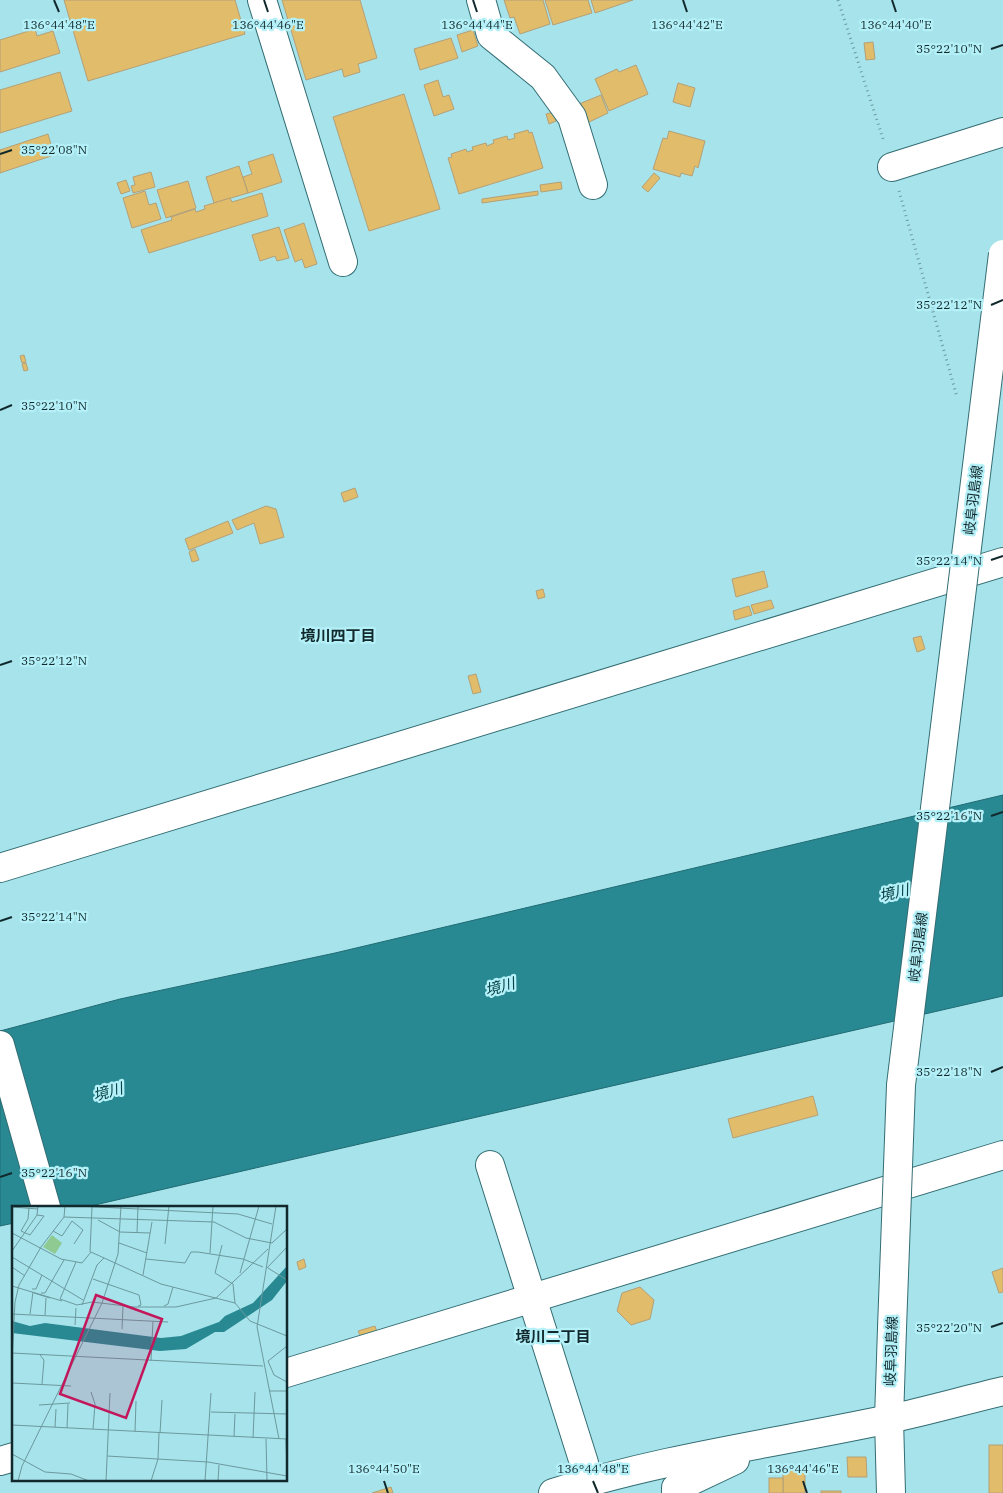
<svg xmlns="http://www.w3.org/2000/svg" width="1003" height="1493" viewBox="0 0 1003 1493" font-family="'IBM Plex Serif','Noto Sans JP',serif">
<rect width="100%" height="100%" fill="#a7e3ea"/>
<!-- water -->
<polygon fill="#288993" stroke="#216c74" points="1003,795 1003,996 86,1207 14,1207 14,1223 0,1226 0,1031 120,999 335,953"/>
<!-- building -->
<g fill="#e1bc6a" stroke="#b4a077">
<polygon points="64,0 235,0 245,34 88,81"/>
<polygon points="282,0 360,0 377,58 358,64 360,72 344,77 342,69 306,80"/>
<polygon points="504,0 543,0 550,24 520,34 514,17 510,18"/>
<polygon points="545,0 588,0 592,13 553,25"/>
<polygon points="591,0 633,0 595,13"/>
<polygon points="35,29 37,36 53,31 60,53 0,72 0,40"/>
<polygon points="473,30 478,46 462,52 457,35"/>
<polygon points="451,38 458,58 420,70 414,49"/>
<polygon points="873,42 875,59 866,60 864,43"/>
<polygon points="636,65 648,94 609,111 595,79 617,69 619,72"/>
<polygon points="60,72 72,111 0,133 0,90"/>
<polygon points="438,80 443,97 449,95 454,109 434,116 424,85"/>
<polygon points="678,83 695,88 690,107 673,102"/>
<polygon points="404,94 440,209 369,231 333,117"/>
<polygon points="601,95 608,113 587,123 579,104"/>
<polygon points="554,112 556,121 549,124 546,114"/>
<polygon points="528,130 529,133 532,132 543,168 459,194 448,158 452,157 451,154 466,149 467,152 473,150 472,147 486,143 487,146 494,143 493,140 507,136 508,140 515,138 514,134"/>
<polygon points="669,131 705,141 698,168 695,166 692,176 681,173 680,177 653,169 663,138 667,139"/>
<polygon points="48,134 54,155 0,173 0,150"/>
<polygon points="273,154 282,182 248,193 243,177 252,174 248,162"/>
<polygon points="239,166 248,193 214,203 206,177"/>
<polygon points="151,172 155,187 133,193 131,186 135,185 133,177"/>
<polygon points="654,173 660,178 648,192 642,187"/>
<polygon points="126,180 130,191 121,194 117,183"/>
<polygon points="188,181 196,208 166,218 157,190"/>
<polygon points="561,182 562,189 541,192 540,185"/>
<polygon points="145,191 149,205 156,203 161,219 132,228 123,198"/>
<polygon points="538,191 538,195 482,203 482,199"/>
<polygon points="262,193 268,216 149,253 141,230 172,220 171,217 195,209 196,212 205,209 204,206 230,198 232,202"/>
<polygon points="304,223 317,264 305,268 302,259 295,262 284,230"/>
<polygon points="279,227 289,258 277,261 275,256 260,261 252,235"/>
<polygon points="24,355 26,362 22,363 20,356"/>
<polygon points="26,363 28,370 24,371 22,364"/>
<polygon points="355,488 358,497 344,502 341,493"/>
<polygon points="266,506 276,509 284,537 260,544 254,523 237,530 232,520"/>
<polygon points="228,521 233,533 189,550 185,539"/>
<polygon points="195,549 199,560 192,562 189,552"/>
<polygon points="764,571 768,587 736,597 732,579"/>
<polygon points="543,589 545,597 538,599 536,591"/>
<polygon points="771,600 774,608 754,614 751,605"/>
<polygon points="749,606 752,615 735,620 733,611"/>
<polygon points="921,636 925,649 917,652 913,638"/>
<polygon points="476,674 481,692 473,694 468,676"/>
<polygon points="813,1096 818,1115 733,1138 728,1119"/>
<polygon points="304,1259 306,1267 299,1270 297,1262"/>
<polygon points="1003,1268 1003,1292 999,1293 992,1272"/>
<polygon points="640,1287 654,1300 650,1319 631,1325 617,1311 622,1293"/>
<polygon points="375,1326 377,1332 361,1337 358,1331"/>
<rect x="989" y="1445" width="14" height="48"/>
<polygon points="847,1457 866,1457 867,1477 848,1477"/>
<rect x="783" y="1469" width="22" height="24"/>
<rect x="769" y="1478" width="14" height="15"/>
<polygon points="391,1487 393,1493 372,1493"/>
<rect x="821" y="1491" width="20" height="2"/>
</g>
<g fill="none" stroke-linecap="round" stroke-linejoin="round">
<!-- minor casing -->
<g stroke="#336d73" stroke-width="30">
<g id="minor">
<polyline points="262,0 343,262"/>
<polyline points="481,0 491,35 543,77 572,117 593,185"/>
<polyline points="892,167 1003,132"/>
<polyline points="0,868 1003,562"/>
<polyline points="0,1045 46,1207"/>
<polyline points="490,1165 584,1463 585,1482"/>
<polyline points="286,1373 1003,1155"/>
<polyline points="0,1461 14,1457"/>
<path d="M553,1493C662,1458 777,1443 889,1419C927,1411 965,1400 1003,1391"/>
<polyline points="676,1493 676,1488 735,1460"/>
</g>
</g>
<!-- major casing -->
<g stroke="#336d73" stroke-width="30">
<polyline id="major" points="891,1493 889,1419 892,1328"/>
</g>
<!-- path -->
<g stroke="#6c9a9f" stroke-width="3" stroke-dasharray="1 4" stroke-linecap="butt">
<polyline points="838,0 884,142"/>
<polyline points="899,191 957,397"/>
</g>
<!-- minor -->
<use href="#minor" stroke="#fff" stroke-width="28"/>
<!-- major -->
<use href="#major" stroke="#fff" stroke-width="28"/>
<!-- major-bridge casing -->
<g stroke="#336d73" stroke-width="30" stroke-linecap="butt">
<polyline id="major-bridge" points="892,1328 901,1085 1003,254"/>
</g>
<!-- major-bridge -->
<use href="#major-bridge" stroke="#fff" stroke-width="28"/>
</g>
<!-- ticks -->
<path fill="none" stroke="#11292c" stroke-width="2" d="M54,0L59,12M264,0L268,12M473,0L477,12M683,0L687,12M892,0L896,12M991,49L1003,45M0,154L12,150M991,305L1003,300M0,410L12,405M991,560L1003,556M0,665L12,661M991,816L1003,812M0,921L12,917M991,1072L1003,1067M0,1177L12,1173M991,1327L1003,1323M384,1481L388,1493M593,1481L598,1493M803,1481L807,1493"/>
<g text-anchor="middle" stroke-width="4.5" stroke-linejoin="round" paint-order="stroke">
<!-- street labels -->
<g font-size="14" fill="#11292c" stroke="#b4f0f7">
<text transform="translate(973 500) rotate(-83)" y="5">岐阜羽島線</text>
<text transform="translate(918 947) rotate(-83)" y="5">岐阜羽島線</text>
<text transform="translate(891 1351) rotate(-88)" y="5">岐阜羽島線</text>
</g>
<!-- neighbourhood labels -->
<g font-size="15" font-weight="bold" fill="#11292c" stroke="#b4f0f7">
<text x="338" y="641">境川四丁目</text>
<text x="553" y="1342">境川二丁目</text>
</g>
<!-- water labels -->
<g font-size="15" font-style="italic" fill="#084248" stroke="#b4f0f7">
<text transform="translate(894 893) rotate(-13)" y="5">境川</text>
<text transform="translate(500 987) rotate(-15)" y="5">境川</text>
<text transform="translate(108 1092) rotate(-15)" y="5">境川</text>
</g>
</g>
<!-- overview -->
<g transform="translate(12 1206)">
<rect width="275" height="275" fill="#a7e3ea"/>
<path d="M40,29L50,37L43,48L31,41Z" fill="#8eca91"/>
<path d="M275,60V75L260,94L212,126H203L174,143L148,145L0,127V115L18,120L33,117L149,132L169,130L207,116L213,110L241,97Z" fill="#288993"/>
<path fill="none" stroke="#6b999e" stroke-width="1" d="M66,0L226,8L260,18M264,0L245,121L267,233M0,1L26,3M17,2L16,13L9,25L18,29L32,10L25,9M52,11L202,16L234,32L260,37L275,23M86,14L108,26L138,27M41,25L50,30L60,15L71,24L62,38M0,27L49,53L70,57L79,46L149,78L223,97L238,115L275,130M125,27L126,0M107,37L135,47M153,38L157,0M210,39L203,67L221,78L223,97M0,45L25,9L26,0M78,46L80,1M198,47L201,0M0,51L71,94M134,53L173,57L179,46H186L231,53L251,61M64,56L48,93L65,99L80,96L122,101H164L204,92L256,43M0,61L13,70M255,62L275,41M256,62L275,74M228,67L247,0M131,69L140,16M81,73L127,89L129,99L126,100M0,80L50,95M20,83H24L30,69M22,87L38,92M29,87H33L52,54M70,99L85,59L92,52M152,100L156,98L161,81M0,108L156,116M18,108L21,86M33,109L34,92M63,119L64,102M110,123L111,100M0,147L251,160M28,149L32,154L30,178M0,155L3,96L7,79L29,41L52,11L53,0M139,155L141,115M256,155L262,169L275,176M256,155L275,140M0,177L59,180M257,185H275M79,186L83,198L81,223M27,199L58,197M199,206L275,208M0,219L275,233M43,221L44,203M55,222L56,198M123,226L124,195M148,227L150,194M222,231L223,208M241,232L243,186M254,233L255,275M274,233L275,265M0,248L33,266L59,268L77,275M95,250L196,256L275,270M6,275L10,260L90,97L106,48L109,0M94,275L98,187M115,275H160M125,275H150M139,275L146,253L147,227M193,275L199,187M206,275L207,259"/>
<path fill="#c2185b" fill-opacity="0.15" stroke="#c2185b" stroke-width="2.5" d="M84,89L150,113L114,212L48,188Z"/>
<rect width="275" height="275" fill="none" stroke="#11292c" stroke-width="2.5"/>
</g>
<g font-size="12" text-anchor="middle" fill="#11292c" stroke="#b4f0f7" stroke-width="4.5" stroke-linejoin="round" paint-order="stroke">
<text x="59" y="29">136°44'48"E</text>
<text x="268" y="29">136°44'46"E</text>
<text x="477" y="29">136°44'44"E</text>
<text x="687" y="29">136°44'42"E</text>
<text x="896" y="29">136°44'40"E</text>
<text x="949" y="53">35°22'10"N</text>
<text x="54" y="154">35°22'08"N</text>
<text x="949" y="309">35°22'12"N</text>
<text x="54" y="410">35°22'10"N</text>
<text x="949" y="565">35°22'14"N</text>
<text x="54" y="665">35°22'12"N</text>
<text x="949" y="820">35°22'16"N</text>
<text x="54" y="921">35°22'14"N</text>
<text x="949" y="1076">35°22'18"N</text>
<text x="54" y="1177">35°22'16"N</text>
<text x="949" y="1332">35°22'20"N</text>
<text x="384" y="1473">136°44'50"E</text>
<text x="593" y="1473">136°44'48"E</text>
<text x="803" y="1473">136°44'46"E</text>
</g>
</svg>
